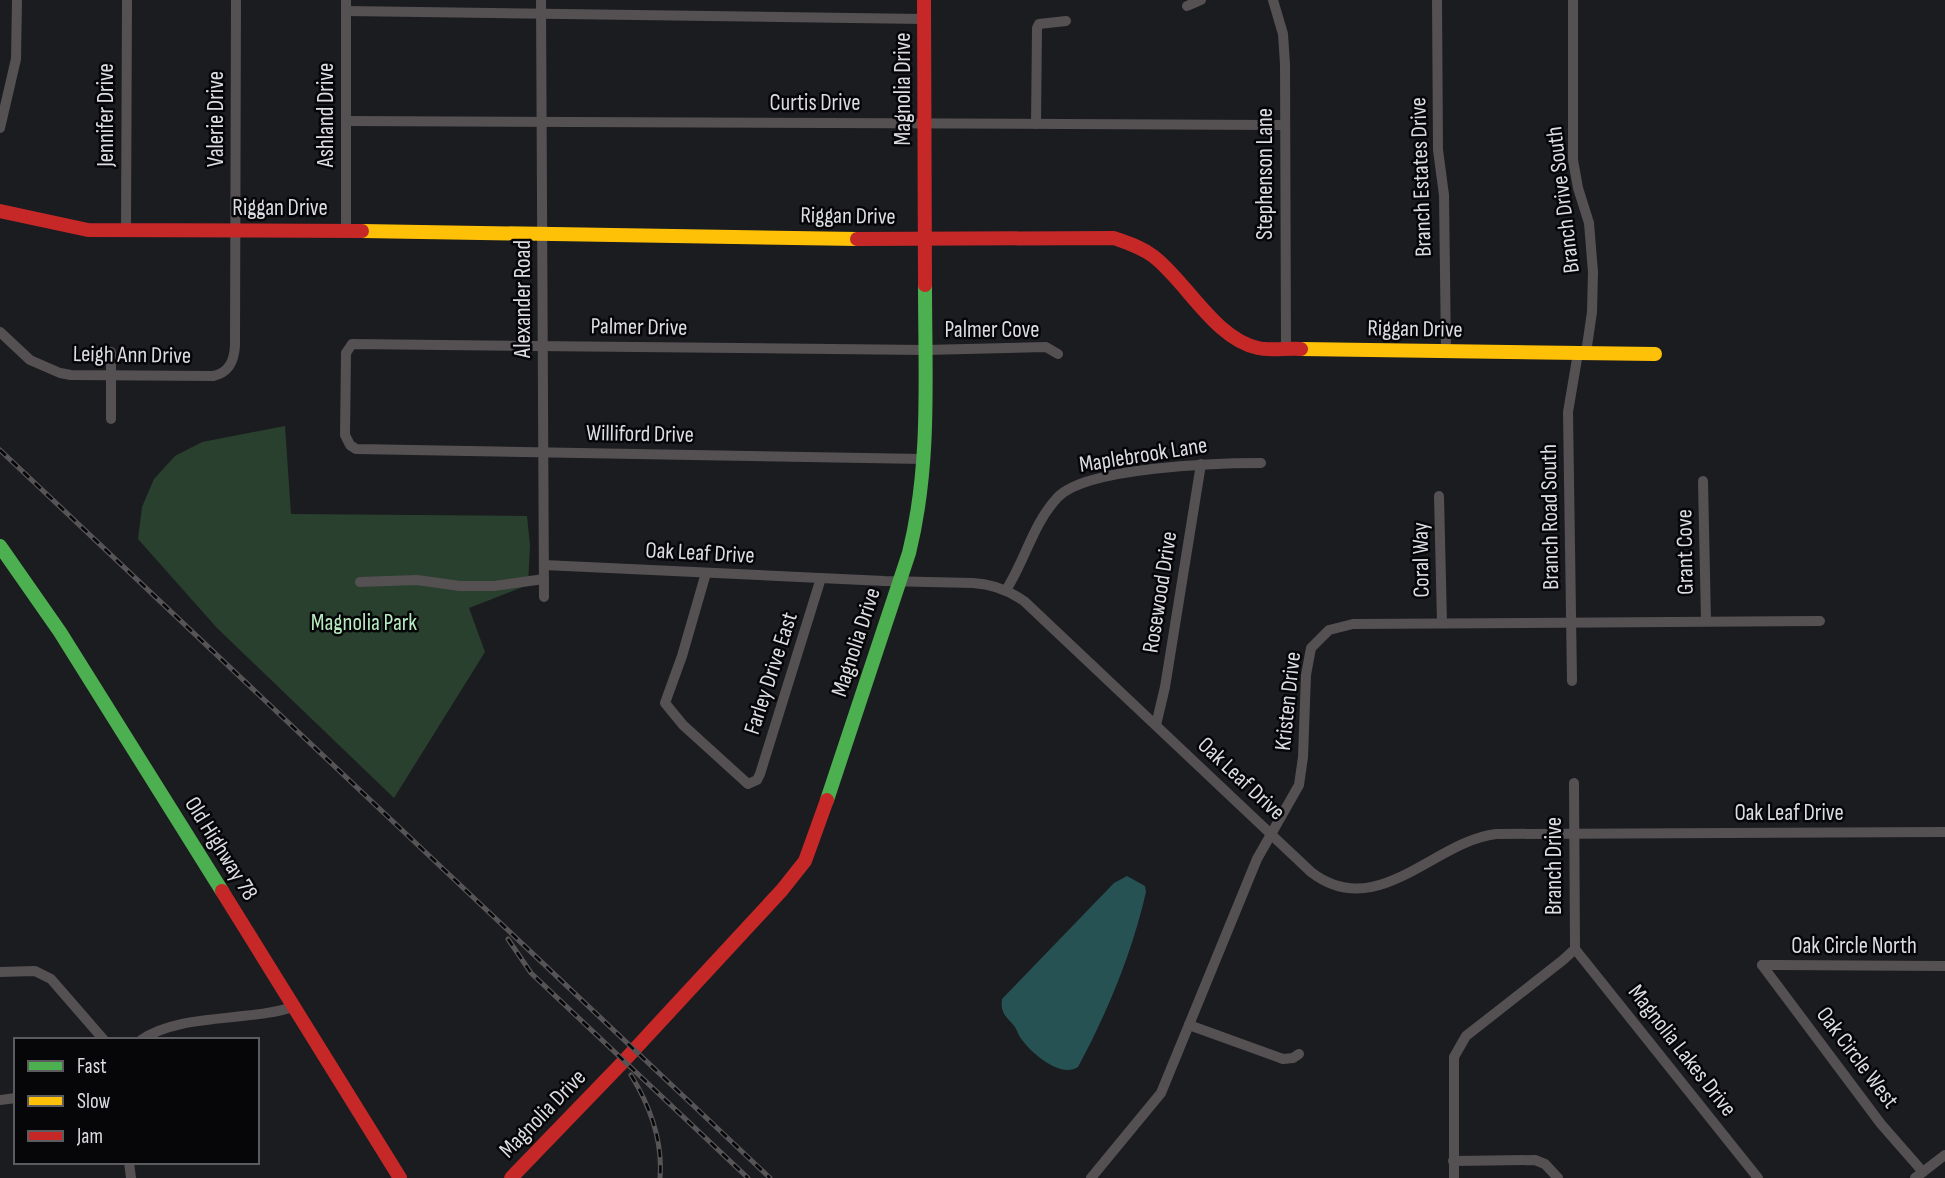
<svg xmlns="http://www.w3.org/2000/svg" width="1945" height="1178" viewBox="0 0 1945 1178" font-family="'Sofia Sans Condensed',sans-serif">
<rect width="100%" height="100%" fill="#1b1c20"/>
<!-- green -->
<polygon fill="#29402e" points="285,426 291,514 527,516 530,545 528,585 469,608 485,652 394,798 217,628 138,539 142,507 154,479 175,456 202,442"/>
<!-- water -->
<path fill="#265254" d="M1127,876L1145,886L1146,892C1132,953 1108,1011 1078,1067C1060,1079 1030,1052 1020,1037C1018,1034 1017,1030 1015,1027C1007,1017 1000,1014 1002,999L1114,883Z"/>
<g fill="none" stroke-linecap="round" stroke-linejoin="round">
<!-- street -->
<g stroke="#555052" stroke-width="10">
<polyline points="541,0 544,597"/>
<polyline points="1273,0 1283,34 1285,64 1286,349"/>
<polyline points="1437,0 1438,150 1444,195 1446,352"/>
<polyline points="1573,0 1573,160 1578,188 1589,223 1593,272 1592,312 1586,353"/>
<polyline points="1187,6 1201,0"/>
<polyline points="346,11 924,19"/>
<polyline points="346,121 1284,125"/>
<polyline points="1036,124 1037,28 1039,24 1066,21"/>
<polyline points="0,128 16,59 17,0"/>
<polyline points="126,230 127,0"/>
<polyline points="346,231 346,0"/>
<path d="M0,332L30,360L60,373L71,375L213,376C229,373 234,361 235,346L236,0"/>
<polyline points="111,419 111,352"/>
<polyline points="924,459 356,449 350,445 345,435 346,353 352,344 925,350 1046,347 1058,354"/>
<polyline points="1703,481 1706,621"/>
<polyline points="1439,496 1442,623"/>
<path d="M544,565L884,581L973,583C993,584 1008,590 1024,601L1311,872C1377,923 1434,841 1496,834L1945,832"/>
<polyline points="706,573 682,656 665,703 683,725 748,784 757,780 760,774 821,578"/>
<polyline points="360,582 417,580 460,586 494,586 544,579"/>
<path d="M1006,590C1025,561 1033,523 1058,497C1087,467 1218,463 1261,463"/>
<polyline points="1572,681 1568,412 1578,353"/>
<polyline points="1156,725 1165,687 1201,464"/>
<polyline points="1574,783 1575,949"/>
<polyline points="1575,949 1758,1178"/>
<polyline points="1762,965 1881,1124 1923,1172"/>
<polyline points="1762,965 1945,966"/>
<polyline points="0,972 35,971 51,979 104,1040"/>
<polyline points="1189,1025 1283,1059 1293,1058 1299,1054"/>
<path d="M141,1040C180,1013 247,1022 293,1007"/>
<polyline points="0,1100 16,1098"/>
<polyline points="1453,1161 1535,1160 1545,1164 1558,1178"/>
<polyline points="129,1162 131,1178"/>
<polyline points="1091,1178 1161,1093 1257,859 1299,785 1303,757 1306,675 1311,648 1329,630 1353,624 1820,621"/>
<polyline points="1454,1178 1454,1057 1466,1036 1563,960 1575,949"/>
<polyline points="1915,1178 1945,1155"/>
</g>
<!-- fast -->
<g stroke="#4caf50" stroke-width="14">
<polyline points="0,546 60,632 222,891"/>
<path d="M827,800L909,553C931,465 925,375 925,285"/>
</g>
<!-- slow -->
<g stroke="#ffc107" stroke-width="14">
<polyline points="362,231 857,239"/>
<polyline points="1301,349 1655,354"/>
</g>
<!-- jam -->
<g stroke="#c62828" stroke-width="14">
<polyline points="924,0 925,285"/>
<polyline points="0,211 88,230 362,231"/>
<path d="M857,239L1114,238C1128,243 1141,247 1153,256C1186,281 1215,339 1258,348C1271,351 1287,348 1301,349"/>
<polyline points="222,891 400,1178"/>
<polyline points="511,1178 622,1063 782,890 805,861 827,800"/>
</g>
<!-- rail casing -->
<g stroke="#575456" stroke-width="5">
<g id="rail">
<polyline points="0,450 770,1178"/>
<polyline points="508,939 531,973 748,1178"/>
<path d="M631,1075C650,1106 663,1141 660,1178"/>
</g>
</g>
<!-- rail -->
<use href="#rail" stroke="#060608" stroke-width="2.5" stroke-dasharray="8" stroke-linecap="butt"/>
</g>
<g text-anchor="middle" stroke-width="5" stroke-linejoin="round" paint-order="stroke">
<!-- street labels -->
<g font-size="23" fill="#dcdde1" stroke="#060608">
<text transform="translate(902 89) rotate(-90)" y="8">Magnolia Drive</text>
<text x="815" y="110">Curtis Drive</text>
<text transform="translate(105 115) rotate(-90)" y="8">Jennifer Drive</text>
<text transform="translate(325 115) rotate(-90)" y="8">Ashland Drive</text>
<text transform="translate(215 119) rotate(-90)" y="8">Valerie Drive</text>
<text transform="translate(1264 174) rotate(-90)" y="8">Stephenson Lane</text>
<text transform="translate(1420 177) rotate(-92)" y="8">Branch Estates Drive</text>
<text transform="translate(1562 200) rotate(-97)" y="8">Branch Drive South</text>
<text x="280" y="215">Riggan Drive</text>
<text transform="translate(848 215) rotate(1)" y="8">Riggan Drive</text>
<text transform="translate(522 299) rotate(-90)" y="8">Alexander Road</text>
<text transform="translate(639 326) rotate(1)" y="8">Palmer Drive</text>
<text transform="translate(1415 328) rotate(1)" y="8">Riggan Drive</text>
<text x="992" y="337">Palmer Cove</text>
<text transform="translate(132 354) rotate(1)" y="8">Leigh Ann Drive</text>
<text transform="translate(640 433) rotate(1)" y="8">Williford Drive</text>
<text transform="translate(1143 454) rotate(-9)" y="8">Maplebrook Lane</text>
<text transform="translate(1549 517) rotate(-91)" y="8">Branch Road South</text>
<text transform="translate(700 552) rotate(3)" y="8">Oak Leaf Drive</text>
<text transform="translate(1684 552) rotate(-91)" y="8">Grant Cove</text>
<text transform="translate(1420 560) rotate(-91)" y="8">Coral Way</text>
<text transform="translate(1159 592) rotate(-81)" y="8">Rosewood Drive</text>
<text transform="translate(855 642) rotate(-72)" y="8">Magnolia Drive</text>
<text transform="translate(770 673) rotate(-72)" y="8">Farley Drive East</text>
<text transform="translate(1287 701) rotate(-84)" y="8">Kristen Drive</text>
<text transform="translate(1242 778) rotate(43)" y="8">Oak Leaf Drive</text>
<text x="1789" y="820">Oak Leaf Drive</text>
<text transform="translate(222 848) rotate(58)" y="8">Old Highway 78</text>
<text transform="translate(1553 866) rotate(-90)" y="8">Branch Drive</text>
<text x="1854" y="953">Oak Circle North</text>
<text transform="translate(1683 1050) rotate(52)" y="8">Magnolia Lakes Drive</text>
<text transform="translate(1858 1057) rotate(53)" y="8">Oak Circle West</text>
<text transform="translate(542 1113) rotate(-46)" y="8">Magnolia Drive</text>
</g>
<!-- park labels -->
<g font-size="23" fill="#b6ecbf" stroke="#060608">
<text x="364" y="630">Magnolia Park</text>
</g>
</g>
<!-- legend -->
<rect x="14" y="1038" width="245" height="126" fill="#060608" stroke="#5c5c5f" stroke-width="2"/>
<rect x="28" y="1061" width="35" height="10" fill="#4caf50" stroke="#5c5c5f" stroke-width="2"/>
<text x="77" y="1073" font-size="21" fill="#dcdde1">Fast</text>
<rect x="28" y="1096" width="35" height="10" fill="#ffc107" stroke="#5c5c5f" stroke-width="2"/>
<text x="77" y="1108" font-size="21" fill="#dcdde1">Slow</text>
<rect x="28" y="1131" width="35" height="10" fill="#c62828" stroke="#5c5c5f" stroke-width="2"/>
<text x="77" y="1143" font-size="21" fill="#dcdde1">Jam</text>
</svg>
